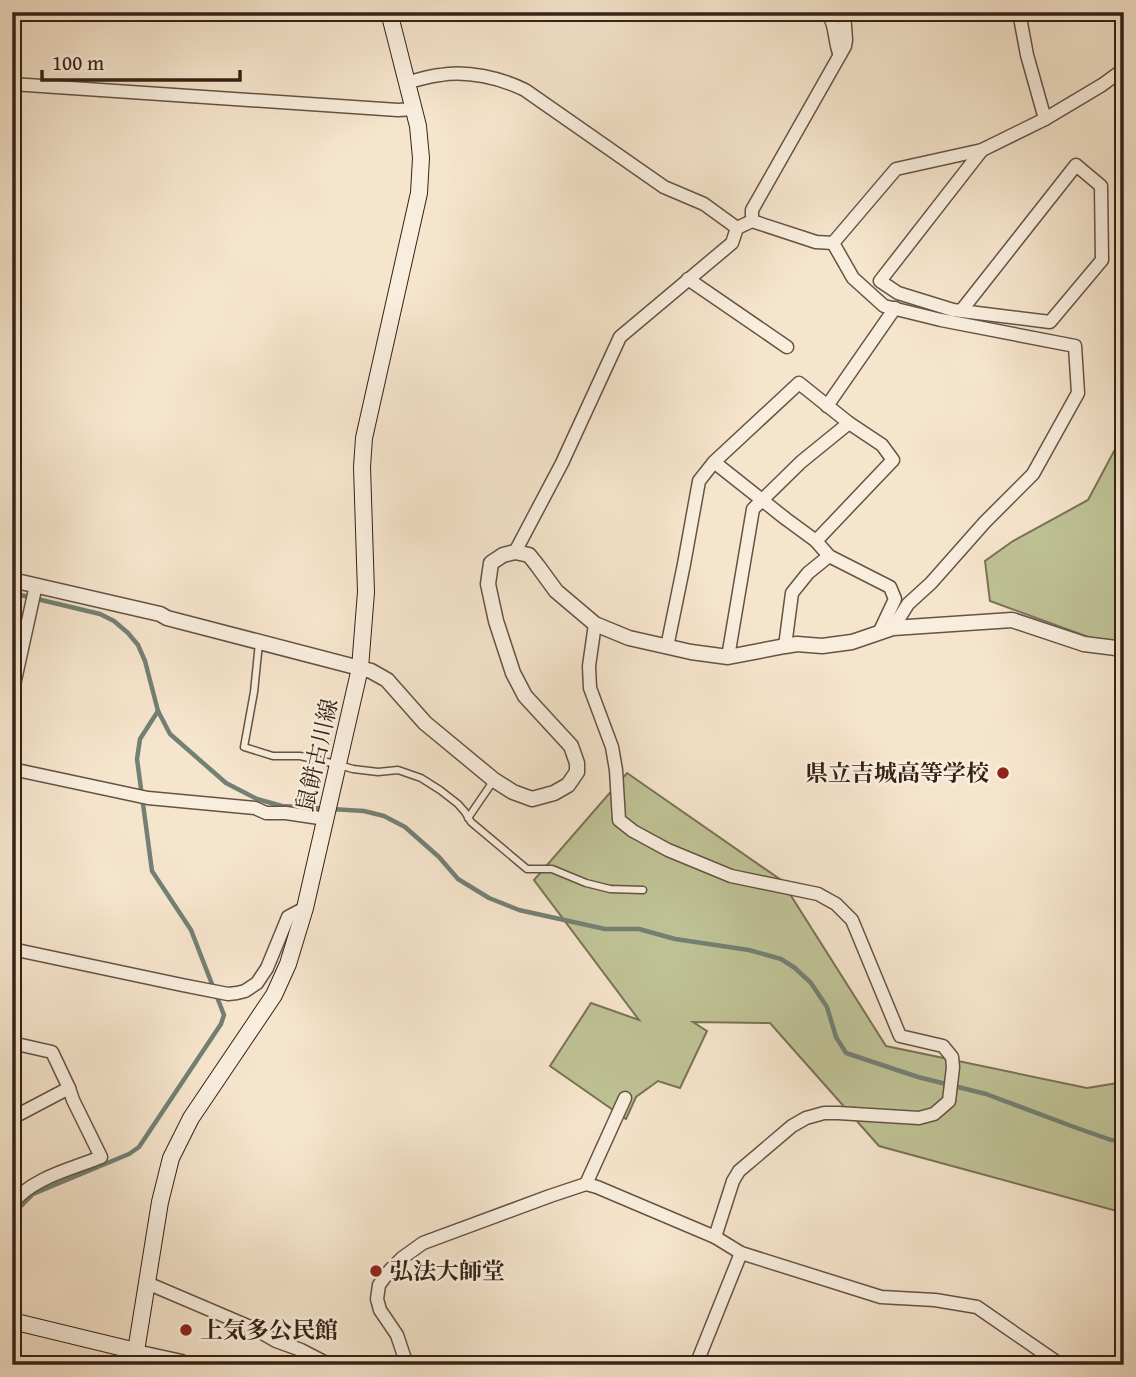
<svg xmlns="http://www.w3.org/2000/svg" width="1136" height="1377" viewBox="0 0 1136 1377" font-family="'Gentium Book Plus','Noto Serif JP',serif">
<rect width="100%" height="100%" fill="#f6e5cd"/>
<filter id="stains"><feTurbulence type="fractalNoise" baseFrequency=".00286" numOctaves="4"/><feColorMatrix values="0 0 0 0 .2 0 0 0 0 .09 0 0 0 0 .02 0 0 0 .5 -.17"/></filter>
<radialGradient id="worn" r=".72"><stop offset=".6" stop-color="#630" stop-opacity="0"/><stop offset="1" stop-color="#630" stop-opacity=".3"/></radialGradient>
<!-- green -->
<g fill="#bfc396" stroke="#7a7256" stroke-width="2">
<polygon points="1121,438 1124,438 1124,644 1091,638 990,601 985,561 1013,541 1088,500"/>
<polygon points="627,773 781,880 886,1046 1087,1088 1124,1082 1124,1213 879,1146 770,1023 693,1022 707,1031 680,1088 658,1081 636,1097 626,1119 550,1066 591,1003 639,1020 534,880"/>
</g>
<g fill="none" stroke-linecap="round" stroke-linejoin="round">
<!-- stream -->
<g stroke="#738074" stroke-width="4.5">
<polyline points="12,593 100,614 114,621 128,633 138,645 145,661 158,711 170,734 226,783 257,799 282,806 364,811 384,816 405,827 439,857 458,879 489,898 519,910 605,929 639,929 675,939 749,950 781,959 795,968 811,983 827,1007 836,1037 846,1053 918,1077 986,1094 1074,1127 1111,1140 1124,1141"/>
<polyline points="12,1236 19,1208 33,1194 129,1154 139,1147 221,1024 224,1015 191,930 152,871 137,759 140,739 158,711"/>
<polyline points="12,1358 16,1365"/>
</g>
<!-- service casing -->
<g stroke="#655344" stroke-width="9">
<g id="service">
<polyline points="259,643 254,692 244,747 273,756 300,756 336,764"/>
<polyline points="346,767 353,769 378,772 398,770 421,778 440,790 458,804 465,812 471,822 527,869 552,869 586,883 610,889 643,890"/>
<polyline points="468,818 494,780"/>
</g>
</g>
<!-- minor casing -->
<g stroke="#655344" stroke-width="15">
<g id="minor">
<path d="M815,12C819,13 823,13 827,15C836,20 834,44 840,55"/>
<polyline points="1019,12 1027,55 1045,119"/>
<path d="M408,82C418,80 429,76 440,75C467,70 501,78 525,90L664,187L704,204L737,228"/>
<polyline points="12,84 398,110 414,109"/>
<polyline points="752,221 752,210 845,46 846,40 844,12"/>
<polyline points="833,243 853,278 884,306 941,320 1075,346 1078,393 1033,474 985,522 931,583 908,604 893,628"/>
<polyline points="688,279 787,347"/>
<polyline points="961,311 1076,165 1101,186 1102,260 1050,322 953,310 898,293 880,281 982,150"/>
<polyline points="827,406 895,308"/>
<polyline points="816,541 829,556 890,587 895,599 879,633"/>
<polyline points="515,552 562,463 620,337 732,243 737,228 752,221 816,242 833,243 896,169 982,150 1045,119 1102,85 1124,69"/>
<polyline points="595,624 589,666 590,688 612,747 616,770 619,820 633,831 668,850 731,876 818,894 836,904 852,920 900,1036 943,1046 952,1057 953,1067 949,1101 934,1114 919,1118 838,1113 824,1113 806,1118 792,1126 739,1171 733,1181 715,1237"/>
<polyline points="785,646 792,593 808,573 829,556"/>
<polyline points="667,647 684,564 699,481 714,462 799,383 849,423 882,445 893,460 816,541 786,519 714,462"/>
<polyline points="728,657 753,509 801,462 849,423"/>
<polyline points="12,694 36,585"/>
<polyline points="12,769 148,798 255,808 266,813 286,813 326,819"/>
<polyline points="12,949 182,985 228,994 237,993 245,991 257,983 267,968 288,917 305,908"/>
<polyline points="12,1043 52,1052 69,1088"/>
<path d="M12,1118L69,1088L73,1100L101,1157C72,1169 31,1178 12,1204"/>
<polyline points="586,1184 625,1098"/>
<polyline points="147,1283 255,1329 276,1341 301,1350 330,1365"/>
<polyline points="136,1365 136,1351 182,1361"/>
<polyline points="407,1365 397,1335 380,1310 377,1299 379,1285 390,1270 402,1258 423,1243 550,1196 586,1184 597,1187 715,1237 741,1253 881,1297 935,1300 977,1307 1055,1361 1067,1365"/>
<polyline points="696,1365 741,1253"/>
</g>
</g>
<!-- tertiary casing -->
<g stroke="#655344" stroke-width="17">
<polyline id="tertiary" points="12,580 160,614 167,618 371,671 387,680 425,723 494,780 513,792 532,799 554,793 568,785 577,772 577,763 571,746 525,696 513,673 496,621 488,584 491,563 503,555 515,552 529,555 537,565 556,591 595,624 629,638 691,652 728,657 785,646 797,644 822,646 852,642 893,628 1012,620 1084,644 1124,649"/>
</g>
<!-- secondary casing -->
<g stroke="#352216" stroke-width="18">
<polyline id="secondary" points="12,1321 136,1351 160,1202 171,1158 191,1118 274,995 288,964 305,908 360,668 366,592 362,467 364,438 419,193 421,158 418,126 389,12"/>
</g>
<!-- service -->
<use href="#service" stroke="#f9eede" stroke-width="6"/>
<!-- minor -->
<use href="#minor" stroke="#f9eede" stroke-width="12"/>
<!-- tertiary -->
<use href="#tertiary" stroke="#f9eede" stroke-width="14"/>
<!-- secondary -->
<use href="#secondary" stroke="#f9eede" stroke-width="16"/>
</g>
<!-- markers -->
<g fill="#8f2418" stroke="#f9eede" stroke-width="2.5">
<circle cx="1003" cy="773" r="7"/>
<circle cx="376" cy="1271" r="7"/>
<circle cx="186" cy="1330" r="7"/>
</g>
<g text-anchor="middle" stroke-width="5" stroke-linejoin="round" paint-order="stroke">
<!-- street labels -->
<g font-size="23" fill="#352216" stroke="#f9eede">
<text transform="translate(317 755) rotate(-77)" y="8">鼠餅古川線</text>
</g>
<!-- poi labels -->
<g font-size="23" font-weight="bold" fill="#352216" stroke="#f9eede" text-anchor="start">
<text x="989" y="781" text-anchor="end">県立吉城高等学校</text>
<text x="390" y="1279">弘法大師堂</text>
<text x="200" y="1338">上気多公民館</text>
</g>
</g>
<!-- margin -->
<rect width="1136" height="1377" fill="none" stroke="#f6e5cd" stroke-width="42"/>
<rect x="14" y="14" width="1108" height="1349" fill="none" stroke="#352216" stroke-width="3.5"/>
<rect x="21" y="21" width="1094" height="1335" fill="none" stroke="#352216" stroke-width="2"/>
<!-- scale -->
<path d="M42 70v10h198v-10" fill="none" stroke="#352216" stroke-width="3.5"/>
<text x="52" y="70" font-size="21" fill="#352216" stroke="#f9eede" stroke-width="5" paint-order="stroke">100 m</text>
<rect width="100%" height="100%" filter="url(#stains)"/>
<rect width="100%" height="100%" fill="url(#worn)"/>
</svg>
